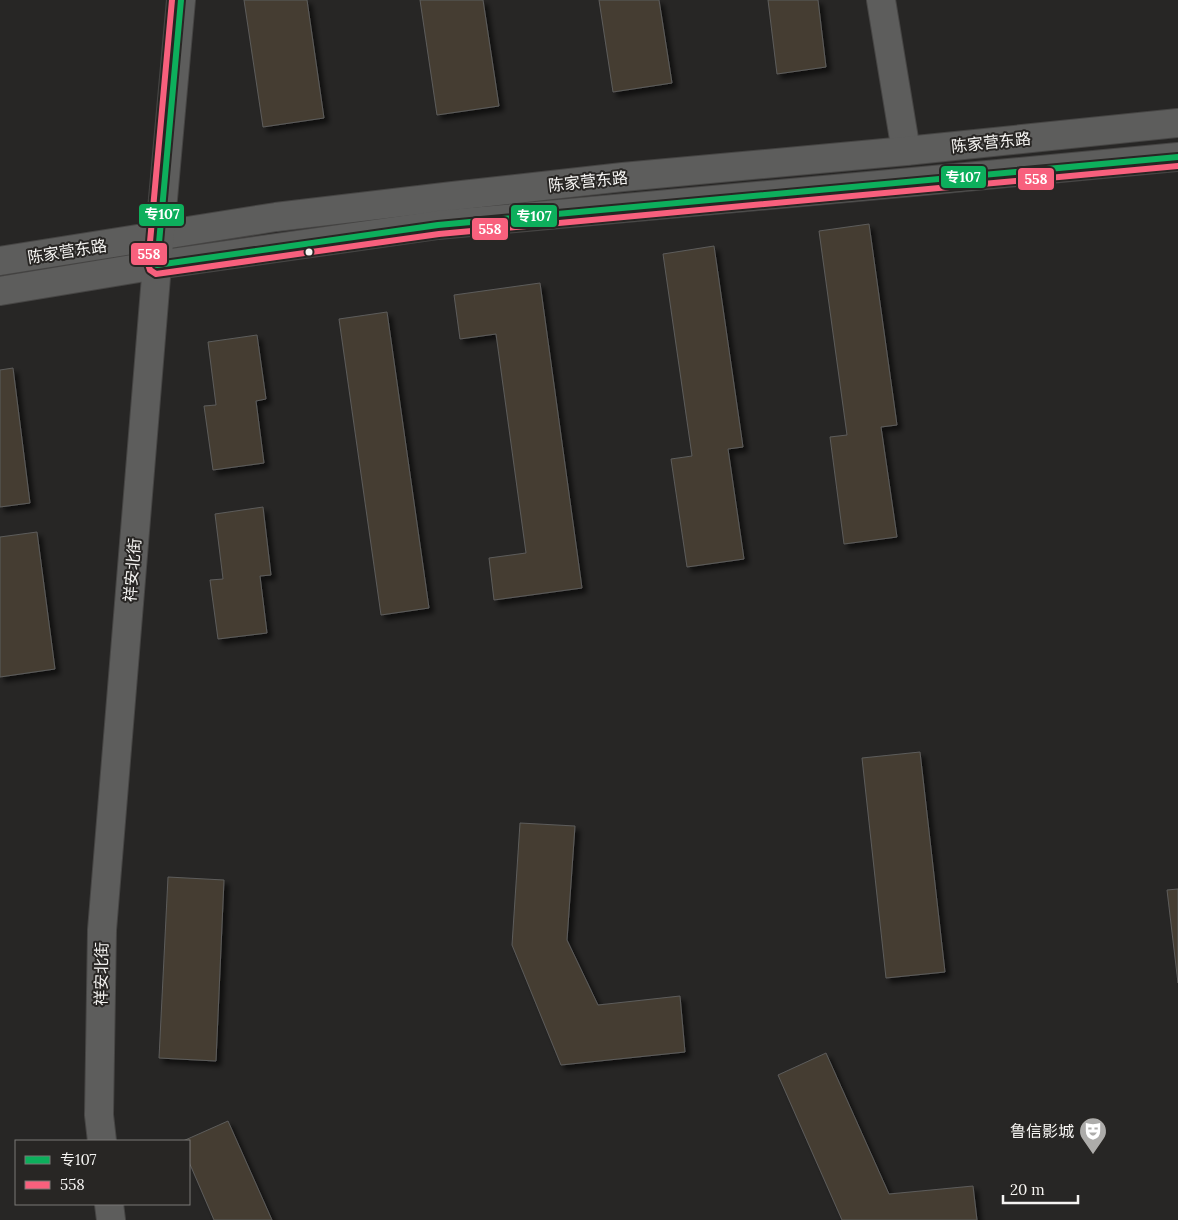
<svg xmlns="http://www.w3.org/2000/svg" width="1178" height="1220" viewBox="0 0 1178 1220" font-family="Lora,'Noto Sans SC',serif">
<defs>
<filter id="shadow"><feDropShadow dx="4.5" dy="4.5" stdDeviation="2.5" flood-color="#0009"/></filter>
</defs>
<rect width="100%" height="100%" fill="#272625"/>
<!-- building -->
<g fill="#443e33" stroke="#5d5c5b" filter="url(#shadow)">
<polygon points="244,0 307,0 324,118 263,127"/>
<polygon points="420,0 483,0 499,106 437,115"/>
<polygon points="599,0 659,0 672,83 613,92"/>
<polygon points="768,0 818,0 826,67 777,74"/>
<polygon points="869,224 897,425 881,427 897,537 844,544 830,437 847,435 819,231"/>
<polygon points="714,246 743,447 728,449 744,559 687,567 671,459 692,456 663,254"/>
<polygon points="540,283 582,588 494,600 489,558 526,553 496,334 460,339 454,295"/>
<polygon points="387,312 429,608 381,615 339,319"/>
<polygon points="257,335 266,399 256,401 264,463 213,470 204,406 216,405 208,342"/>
<polygon points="13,368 30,503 0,507 0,370"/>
<polygon points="263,507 271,575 260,576 267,633 218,639 210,580 223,579 215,514"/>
<polygon points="37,532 55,669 0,677 0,537"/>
<polygon points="920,752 945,972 886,978 862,758"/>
<polygon points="520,823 575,826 567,940 598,1005 680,996 685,1052 561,1065 512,945"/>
<polygon points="168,877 224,880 216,1061 159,1058"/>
<polygon points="1178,889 1178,983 1167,890"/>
<polygon points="826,1053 889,1194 973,1186 977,1220 842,1220 778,1075"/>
<polygon points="228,1121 272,1220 214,1220 189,1162 189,1141 183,1141"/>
</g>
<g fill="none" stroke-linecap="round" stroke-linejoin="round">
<!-- minor casing -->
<g stroke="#464544" stroke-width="30">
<g id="minor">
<polyline points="881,0 906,151"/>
<polyline points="0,261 276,217 453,196 623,177 906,151 1178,123"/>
<polyline points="0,291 157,265 438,225 912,182 1178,157"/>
<polyline points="102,1141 99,1115 102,930 157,265 181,0"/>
<polyline points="109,1204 111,1220"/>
</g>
</g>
<!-- minor -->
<use href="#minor" stroke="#5d5d5c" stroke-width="28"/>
<!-- bus-1 casing -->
<g stroke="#282624" stroke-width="10">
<polyline id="bus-1" points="181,0 157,265 438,225 1178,157"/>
</g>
<!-- bus-2 casing -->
<g stroke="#282624" stroke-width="10">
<polyline id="bus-2" points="172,0 148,264 150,270 156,274 439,234 1178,166"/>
</g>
<!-- bus-1 -->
<use href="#bus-1" stroke="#0daf5c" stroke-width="6"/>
<!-- bus-2 -->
<use href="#bus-2" stroke="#f8607d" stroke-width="6"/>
</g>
<!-- icons -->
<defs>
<g id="theatre-pin" transform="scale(1.4375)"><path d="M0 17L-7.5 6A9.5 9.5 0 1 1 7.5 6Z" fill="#adacaa" stroke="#282624"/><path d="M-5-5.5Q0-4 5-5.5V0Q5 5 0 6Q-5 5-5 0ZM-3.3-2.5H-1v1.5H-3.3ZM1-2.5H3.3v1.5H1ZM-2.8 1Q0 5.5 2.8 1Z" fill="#fff"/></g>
</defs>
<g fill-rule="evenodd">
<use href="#theatre-pin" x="1093" y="1131"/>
</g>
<!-- markers -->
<circle fill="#f5f4f2" stroke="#282624" stroke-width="2" cx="309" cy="252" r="4.5"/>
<g text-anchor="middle" stroke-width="4" stroke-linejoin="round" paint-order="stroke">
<!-- street labels -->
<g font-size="16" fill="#f5f4f2" stroke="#282624">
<text transform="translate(991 142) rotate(-6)" y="6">陈家营东路</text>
<text transform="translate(588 181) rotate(-6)" y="6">陈家营东路</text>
<text transform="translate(67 251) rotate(-9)" y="6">陈家营东路</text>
<text transform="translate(132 570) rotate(-85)" y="6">祥安北街</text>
<text transform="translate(101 974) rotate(-89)" y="6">祥安北街</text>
</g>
<!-- poi labels -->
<g font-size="16" fill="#f5f4f2" stroke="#282624" text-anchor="end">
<text x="1074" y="1137">鲁信影城</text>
</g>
</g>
<g stroke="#282624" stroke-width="2">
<rect x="940" y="165" width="47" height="24" rx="5" fill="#0daf5c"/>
<rect x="1017" y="167" width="38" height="24" rx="5" fill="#f8607d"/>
<rect x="138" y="203" width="47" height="24" rx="5" fill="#0daf5c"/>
<rect x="510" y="204" width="48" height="24" rx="5" fill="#0daf5c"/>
<rect x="471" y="217" width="38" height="24" rx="5" fill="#f8607d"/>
<rect x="130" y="242" width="38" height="24" rx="5" fill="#f8607d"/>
</g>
<g font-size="14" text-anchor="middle" font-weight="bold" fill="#fff">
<text x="963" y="182">专107</text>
<text x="1036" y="184">558</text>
<text x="162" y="219">专107</text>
<text x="534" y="221">专107</text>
<text x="490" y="234">558</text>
<text x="149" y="259">558</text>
</g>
<!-- legend -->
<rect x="15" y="1140" width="175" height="65" fill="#282624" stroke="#7a7876"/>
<rect x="25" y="1156" width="25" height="8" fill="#0daf5c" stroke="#7a7876"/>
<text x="60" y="1165" font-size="15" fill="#f5f4f2">专107</text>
<rect x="25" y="1181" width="25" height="8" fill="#f8607d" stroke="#7a7876"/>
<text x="60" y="1190" font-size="15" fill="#f5f4f2">558</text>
<!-- scale -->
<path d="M1003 1195v8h75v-8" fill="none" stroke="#f5f4f2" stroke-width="2.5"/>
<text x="1010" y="1195" font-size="15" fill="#f5f4f2" stroke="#282624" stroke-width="4" paint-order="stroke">20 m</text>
</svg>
